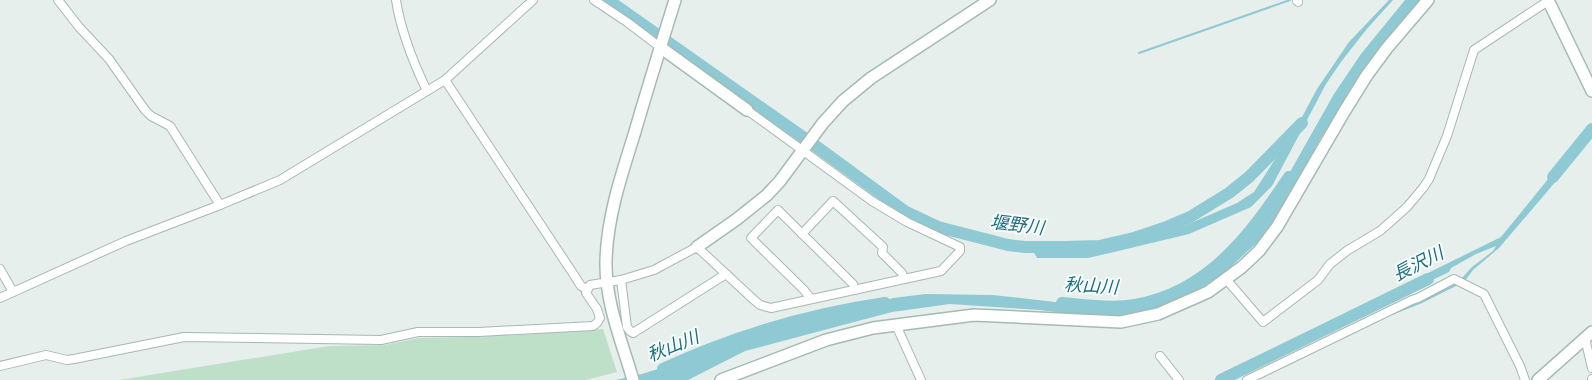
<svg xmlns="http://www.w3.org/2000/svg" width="1592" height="380" viewBox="0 0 1592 380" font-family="'Public Sans','Noto Sans JP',sans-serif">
<rect width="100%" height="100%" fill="#e6efeb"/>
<!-- green -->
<polygon fill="#bfe0c8" points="603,329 617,372 586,380 119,380 329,346 384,345 419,338 506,336"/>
<!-- water -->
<g fill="#8ec9d4">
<polygon points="1389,0 1393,0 1366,30 1341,62 1326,84 1272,186 1251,207 1189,234 1114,252 1088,258 1037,258 1032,249 1077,249 1108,246 1155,235 1184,226 1237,203 1254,192 1302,117 1317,89 1349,42"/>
<polygon points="1405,0 1420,0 1374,55 1355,82 1319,141 1289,198 1262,238 1222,275 1188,296 1159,310 1120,316 1092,317 1040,310 950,304 892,312 745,351 688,380 616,380 642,374 744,342 893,298 926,294 993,295 1116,309 1155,303 1185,290 1218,269 1259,227 1334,94 1361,54"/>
<polygon points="1561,163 1568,167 1499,248 1473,270 1464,282 1422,303 1421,301 1461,279 1472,267 1493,251 1496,246 1476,254 1451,268 1449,272 1415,288 1413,284 1425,277 1426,274 1501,237"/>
</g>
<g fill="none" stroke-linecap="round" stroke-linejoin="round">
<!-- stream -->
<g stroke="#8ec9d4" stroke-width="2">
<polyline points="1139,53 1290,0"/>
<polyline points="1389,315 1422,302"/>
</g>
<!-- river -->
<g stroke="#8ec9d4" stroke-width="12">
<polyline points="608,0 817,147 906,212 938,227 1008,245 1025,247 1064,247 1099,246 1134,238 1164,228 1190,217 1229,193 1249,177 1302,123"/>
<polyline points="1553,177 1592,129"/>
<path d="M1062,303C1085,305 1112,309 1135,305C1209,292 1250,235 1289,177"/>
<path d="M663,369C732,337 810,314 885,303"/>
<polyline points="1221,380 1428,279"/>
</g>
<!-- street casing -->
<g stroke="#a8b8b2" stroke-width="10">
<g id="street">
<polyline points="58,0 79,27 109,59 145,110 151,116 170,126 220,205"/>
<path d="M396,0C401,32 413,62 427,91"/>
<polyline points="594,0 627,22 660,47"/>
<polyline points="1297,1 1298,2"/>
<polyline points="445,80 574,275 581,286 587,289"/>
<polyline points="802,234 833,201 883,247 882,253 902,273 904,279"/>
<polyline points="0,269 13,292"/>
<polyline points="1226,279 1263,322 1318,280 1330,264 1348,250 1380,231 1407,207 1423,188 1429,179 1447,136 1474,50 1548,1"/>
<polyline points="621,280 627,327 630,331 633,333 726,274"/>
<polyline points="0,298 126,241 220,205 280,180 445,80 533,0"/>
<polyline points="811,299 804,290 751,238 778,210 853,284 855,290"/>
<polyline points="896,325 921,380"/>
<polyline points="1585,338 1592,368"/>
<polyline points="1160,356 1179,380"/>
<polyline points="0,366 46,355 67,360 74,359 184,337 381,340 418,332 479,332 593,326 597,323 600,318 597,309 586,293 590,285 621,280 654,270 697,247 753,299 760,305 771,308 941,271 960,251 960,247 907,222 872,201 747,110"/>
<polyline points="1247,380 1412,300 1418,298 1454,279 1484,294 1520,366 1525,380"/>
<polyline points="1592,380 1592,379"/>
</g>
</g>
<!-- secondary casing -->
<g stroke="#a4bbb3" stroke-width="14">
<g id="secondary">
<polyline points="1548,0 1592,91"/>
<polyline points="660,47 747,110"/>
<polyline points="697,247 737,219 767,195 780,181 823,123 843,101 871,78 990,0"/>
<path d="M633,380C622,342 605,302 606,261C607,218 621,176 634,135C647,90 661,45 675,0"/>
<polyline points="721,380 826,340 873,328 974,315 1121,322 1158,314 1208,292 1242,267 1259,251 1277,227 1344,112 1367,75 1387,48 1428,0"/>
<polyline points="1538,380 1592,332"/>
</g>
</g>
<!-- street -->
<use href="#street" stroke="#fff" stroke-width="8"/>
<!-- secondary -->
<use href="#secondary" stroke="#fff" stroke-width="11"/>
</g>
<g text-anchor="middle" stroke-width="4" stroke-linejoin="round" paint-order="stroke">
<!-- water labels -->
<g font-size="18" font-style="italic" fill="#1c6f80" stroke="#f7fbf9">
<text transform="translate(1017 225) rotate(7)" y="6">堰野川</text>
<text transform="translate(1418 264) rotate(-27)" y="6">長沢川</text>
<text transform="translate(1091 286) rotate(3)" y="6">秋山川</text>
<text transform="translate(673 346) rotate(-22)" y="6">秋山川</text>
</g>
</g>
</svg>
